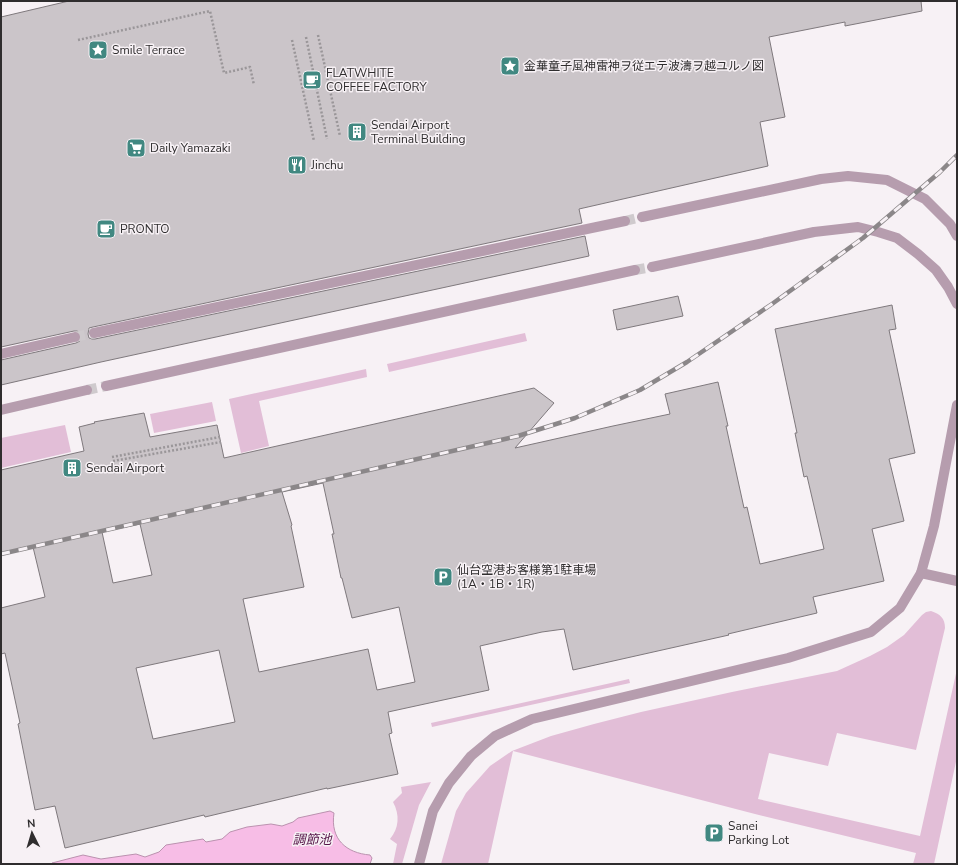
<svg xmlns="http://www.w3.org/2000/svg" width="958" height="865" viewBox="0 0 958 865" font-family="'Nunito Sans','Noto Sans JP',sans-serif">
<rect width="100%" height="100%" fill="#f7f1f5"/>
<!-- green -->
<g fill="#e2bed7">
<polygon points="525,333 527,341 389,372 387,364"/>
<polygon points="366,369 367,377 259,401 269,446 241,453 229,399"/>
<polygon points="212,402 216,421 154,433 150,414"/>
<polygon points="65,425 71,452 1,468 1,438"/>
<path d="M931,611C940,614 945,618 945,628L916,750L837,733L828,766L769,753L758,799L920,836L957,669V757L934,864H913L916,853L755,814L513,751L488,864H441L456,811L466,793L490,766L512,751L551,736L594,724L641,712L732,692L837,671L870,656L887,647L904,635L922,615L926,612Z"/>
<polygon points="629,679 630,683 432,727 431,723"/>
<path d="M431,782L419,805L402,864H393L397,844L390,839C399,828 400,815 393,802L402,793L401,787Z"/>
</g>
<!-- water -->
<path fill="#f7bde6" stroke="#bb92af" d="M330,811L334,813C330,839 346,853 370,855L372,858L370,864H54L52,863L83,855L101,859L136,854L145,857L159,852L166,845L203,839L206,842L222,839L230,832L247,827L271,824L282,826L293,822L298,818Z"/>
<!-- building -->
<g fill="#cbc5c9" stroke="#7f797d" fill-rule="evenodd">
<polygon points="69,1 921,1 922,11 845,26 845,22 769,37 785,117 760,122 768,166 579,209 582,223 93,327 89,328 88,334 89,338 92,339 95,339 585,236 589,256 101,362 1,385 1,360 76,343 80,341 81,339 81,335 79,332 77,331 74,331 1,347 1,17"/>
<polygon points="678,296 683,316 617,330 613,310"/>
<path d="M892,305L896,329L889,330L915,453L889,459L904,521L872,529L884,581L813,597L817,613L728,634L729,635L573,670L564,629L542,632L480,646L489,690L388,712L392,733L389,734L398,774L327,789V788L205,817L204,815L65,848L55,806L35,810L18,724L20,723L5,653L1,654V608L45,597L33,547L1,554V470L84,451L79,427L95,423L94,422L144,413L150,437L217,425L224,458L534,388L554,403L515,448L613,426L670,414L665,394L718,382L728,426H726L744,508L747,507L760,564L824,549L807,476L804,477L795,433H797L775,329ZM323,483L334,534H332L341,578H342L352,618L399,607L415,682L377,690L368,649L259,672L243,599L304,587L291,526L292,525L282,492ZM140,524L152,575L113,583L102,532ZM219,650L235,722L153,739L136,668Z"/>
</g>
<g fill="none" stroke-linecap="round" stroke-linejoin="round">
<!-- minor-tunnel -->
<g stroke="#cfcacd" stroke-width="10" stroke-dasharray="10 5" stroke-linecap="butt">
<polyline points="625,221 642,217"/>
<polyline points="635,270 652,267"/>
<polyline points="75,337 94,333"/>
<polyline points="87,390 106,386"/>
</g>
<!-- path -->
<g stroke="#9a9699" stroke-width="2.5" stroke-dasharray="2 2" stroke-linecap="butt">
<polyline points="318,35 340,136"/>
<polyline points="306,37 327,139"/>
<polyline points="78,40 210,11 224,73 250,67 254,85"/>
<polyline points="292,40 314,141"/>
<polyline points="112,457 220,437"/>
<polyline points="113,461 221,442"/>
</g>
<!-- minor -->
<g stroke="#b69dae" stroke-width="10">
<polyline points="642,217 821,179 848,176 887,180 925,199 950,224 957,236"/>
<polyline points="652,267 814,232 858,227 878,232 897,238 918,254 936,270 948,287 957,304"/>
<polyline points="94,333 625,221"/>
<polyline points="1,354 75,337"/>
<polyline points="106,386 635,270"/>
<polyline points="1,410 87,390"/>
<polyline points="921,573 957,581"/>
<polyline points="419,864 433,811 449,783 471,756 495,736 532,719 788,658 871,632 900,608 921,573 934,526 957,405"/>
</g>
<!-- rail casing -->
<g stroke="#8b8789" stroke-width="4.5">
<polyline id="rail" points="1,554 518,436 575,418 640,390 687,362 772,304 863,238 940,172 957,155"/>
</g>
<!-- rail -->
<use href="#rail" stroke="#f7f1f5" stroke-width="3" stroke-dasharray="9" stroke-linecap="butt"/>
</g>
<!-- icons -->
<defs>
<g id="sight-square" transform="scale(1)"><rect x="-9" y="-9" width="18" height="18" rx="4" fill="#418881" stroke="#f7f1f5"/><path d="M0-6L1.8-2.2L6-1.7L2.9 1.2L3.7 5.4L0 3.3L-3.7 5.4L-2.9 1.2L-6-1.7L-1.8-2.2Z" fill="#fff"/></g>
<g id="cafe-square" transform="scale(1)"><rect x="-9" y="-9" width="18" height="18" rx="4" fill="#418881" stroke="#f7f1f5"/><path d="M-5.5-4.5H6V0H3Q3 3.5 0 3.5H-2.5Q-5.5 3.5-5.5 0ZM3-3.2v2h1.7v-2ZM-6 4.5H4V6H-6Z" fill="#fff"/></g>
<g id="building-square" transform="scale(1)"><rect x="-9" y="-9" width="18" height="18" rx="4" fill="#418881" stroke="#f7f1f5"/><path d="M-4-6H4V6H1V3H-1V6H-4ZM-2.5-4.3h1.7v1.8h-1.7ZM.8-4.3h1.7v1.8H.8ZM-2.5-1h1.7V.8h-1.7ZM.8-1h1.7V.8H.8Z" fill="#fff"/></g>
<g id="supermarket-square" transform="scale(1)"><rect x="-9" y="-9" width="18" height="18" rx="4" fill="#418881" stroke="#f7f1f5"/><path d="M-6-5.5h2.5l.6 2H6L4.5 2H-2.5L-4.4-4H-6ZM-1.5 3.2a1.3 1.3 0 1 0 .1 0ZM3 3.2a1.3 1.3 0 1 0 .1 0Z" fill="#fff"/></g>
<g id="restaurant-square" transform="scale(1)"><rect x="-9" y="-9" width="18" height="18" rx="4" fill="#418881" stroke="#f7f1f5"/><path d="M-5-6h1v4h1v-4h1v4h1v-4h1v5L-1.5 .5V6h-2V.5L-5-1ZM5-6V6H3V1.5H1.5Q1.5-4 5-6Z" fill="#fff"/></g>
<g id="parking-square" transform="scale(1)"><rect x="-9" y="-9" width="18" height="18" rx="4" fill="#418881" stroke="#f7f1f5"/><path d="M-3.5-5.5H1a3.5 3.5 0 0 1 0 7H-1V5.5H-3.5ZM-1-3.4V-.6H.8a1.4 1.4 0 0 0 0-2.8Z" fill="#fff"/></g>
</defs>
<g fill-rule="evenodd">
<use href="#sight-square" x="98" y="50"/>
<use href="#sight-square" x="510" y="66"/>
<use href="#cafe-square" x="312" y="80"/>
<use href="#building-square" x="357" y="132"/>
<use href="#supermarket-square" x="136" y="148"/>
<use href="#restaurant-square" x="297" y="165"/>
<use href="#cafe-square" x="106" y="229"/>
<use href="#building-square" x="72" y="468"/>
<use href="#parking-square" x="443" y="577"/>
<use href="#parking-square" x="714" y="833"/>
</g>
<g text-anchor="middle" stroke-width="3" stroke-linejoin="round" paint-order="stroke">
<!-- poi labels -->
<g font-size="12" fill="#2f2d2e" stroke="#f7f1f5" text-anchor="start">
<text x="112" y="54">Smile Terrace</text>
<text x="524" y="70">金華童子風神雷神ヲ従エテ波濤ヲ越ユルノ図</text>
<text x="326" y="77">FLATWHITE<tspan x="326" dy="14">COFFEE FACTORY</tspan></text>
<text x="371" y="129">Sendai Airport<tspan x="371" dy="14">Terminal Building</tspan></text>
<text x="150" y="152">Daily Yamazaki</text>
<text x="311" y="169">Jinchu</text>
<text x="120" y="233">PRONTO</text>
<text x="86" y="472">Sendai Airport</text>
<text x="457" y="574">仙台空港お客様第1駐車場<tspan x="457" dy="14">(1A・1B・1R)</tspan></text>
<text x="728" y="830">Sanei<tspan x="728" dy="14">Parking Lot</tspan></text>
</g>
<!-- water labels -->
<g font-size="13" font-style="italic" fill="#561549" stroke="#f7f1f5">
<text x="312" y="844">調節池</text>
</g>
</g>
<!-- border -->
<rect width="958" height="865" fill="none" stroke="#2f2d2e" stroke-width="4"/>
<!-- north arrow -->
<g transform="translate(32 833) rotate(355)" stroke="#f7f1f5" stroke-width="3" paint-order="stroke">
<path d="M0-3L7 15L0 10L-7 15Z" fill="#2f2d2e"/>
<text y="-6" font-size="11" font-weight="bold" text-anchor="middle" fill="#2f2d2e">N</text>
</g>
</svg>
